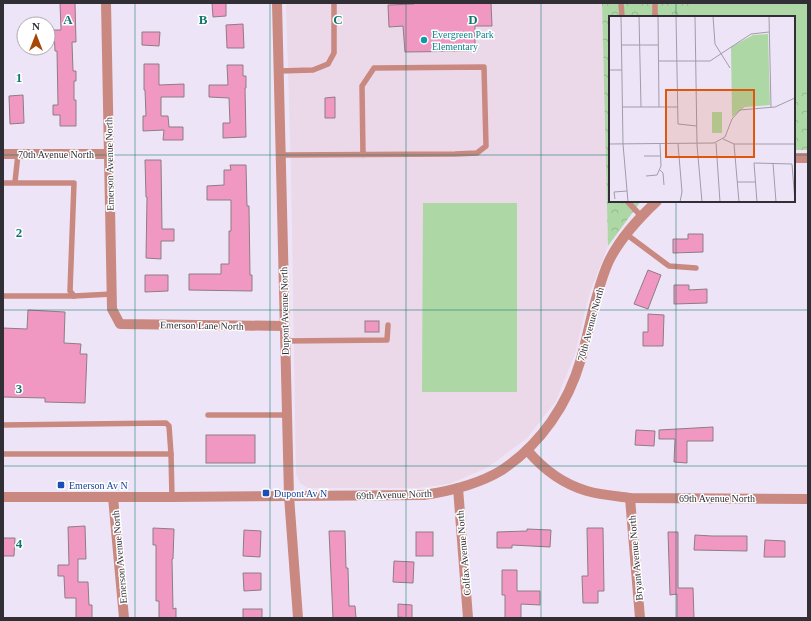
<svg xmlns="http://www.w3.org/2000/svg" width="811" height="621" viewBox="0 0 811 621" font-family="'Times New Roman',serif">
<defs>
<pattern id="forest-crowns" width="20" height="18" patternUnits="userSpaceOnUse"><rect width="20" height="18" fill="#add7a4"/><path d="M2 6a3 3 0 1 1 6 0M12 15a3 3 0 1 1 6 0" fill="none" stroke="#95b98e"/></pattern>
</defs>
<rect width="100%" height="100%" fill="#ede5f7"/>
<!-- education -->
<polygon fill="#ebd8e9" points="286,3 602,3 608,246 589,295 575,354 556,401 527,438 487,468 449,484 418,488 308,488 300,483 296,474 291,171"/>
<!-- forest -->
<polygon fill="url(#forest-crowns)" points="602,3 808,3 808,150 794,150 794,17 610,17 610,201 641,201 608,246"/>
<!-- garden -->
<g fill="#add7a4">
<polygon points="690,3 808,3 808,84 794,93 794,17 692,17"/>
<polygon points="423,203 517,203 517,392 422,392"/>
</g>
<!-- building -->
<g fill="#f097c2" stroke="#8f7c84">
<polygon points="60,3 75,3 76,42 72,42 73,71 76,71 76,81 74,81 74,100 76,100 76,126 60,126 60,115 53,115 53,105 58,105 57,51 55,51 54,30 61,30"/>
<polygon points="212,3 226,3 226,16 213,17"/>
<polygon points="414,3 491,3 492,26 475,26 475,51 405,52 403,26 389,27 388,5 414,4"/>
<polygon points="243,24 244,48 227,48 226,25"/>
<polygon points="142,32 160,32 159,46 142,45"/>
<polygon points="144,64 159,64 159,85 184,84 184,97 161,97 161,116 168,116 169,127 183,127 183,140 163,140 164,130 143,131 143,116 146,116 145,90 144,90"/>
<polygon points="227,65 243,65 243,76 246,76 246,88 245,88 246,137 223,138 223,123 230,123 229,98 209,97 209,85 228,85"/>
<polygon points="23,95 24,123 10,124 9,96"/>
<polygon points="335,97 335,118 325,118 325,98"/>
<polygon points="145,160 161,160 162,229 174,229 174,241 161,241 161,259 146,258 147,197 146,197"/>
<polygon points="230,165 246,165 247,206 249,206 250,275 252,275 252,291 189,290 189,274 221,274 221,264 229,264 229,231 231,231 231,200 207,200 207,186 224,185 224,170 231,170"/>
<polygon points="688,234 703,234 703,252 673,253 673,239 688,239"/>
<polygon points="648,270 661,275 648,309 634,304"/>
<polygon points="145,275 168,275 168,291 145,292"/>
<polygon points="674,285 689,285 689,290 707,289 707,303 674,304"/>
<polygon points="28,310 65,312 64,343 81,344 80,354 87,354 85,403 45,402 45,398 3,397 3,328 27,329"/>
<polygon points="648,314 664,315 663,346 643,346 643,332 648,332"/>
<rect x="365" y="321" width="14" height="11"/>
<polygon points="713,427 713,441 687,441 687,463 674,462 675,439 659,439 659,430"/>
<polygon points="636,430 655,431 654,446 635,445"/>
<rect x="206" y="435" width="49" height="28"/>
<polygon points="85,526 86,559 78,559 78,582 88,582 89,605 92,605 92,618 76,618 76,598 65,598 64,576 58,576 58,565 69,565 68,527"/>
<polygon points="153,528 174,529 173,559 172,559 173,609 176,608 176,618 159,618 159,601 156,601 156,545 153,545"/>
<polygon points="587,528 603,528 604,591 598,591 598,603 583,603 582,576 588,576"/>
<polygon points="527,529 551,530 550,547 512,545 512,548 497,548 497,532 527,531"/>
<polygon points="244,530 261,531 260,557 243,556"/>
<polygon points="329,531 345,531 346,568 348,568 349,606 355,606 356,618 333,618"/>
<rect x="416" y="532" width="17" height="24"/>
<polygon points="668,532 678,532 678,588 693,588 694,618 677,618 677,594 670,595"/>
<polygon points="695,535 712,536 747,536 747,551 694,550"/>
<polygon points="3,538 15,538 14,556 3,556"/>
<polygon points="765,540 785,541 785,557 764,557"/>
<polygon points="394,561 414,562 413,583 393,582"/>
<polygon points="502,570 517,570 517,591 540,591 540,605 521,604 521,618 505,618 505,595 502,595"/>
<polygon points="243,573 261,573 261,590 244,591"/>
<polygon points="398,604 412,605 412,618 398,617"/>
<rect x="243" y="609" width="19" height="9"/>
</g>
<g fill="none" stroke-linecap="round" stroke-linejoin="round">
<!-- service -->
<g stroke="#c98980" stroke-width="5.5">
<polyline points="621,3 622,17"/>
<polyline points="655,3 655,17"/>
<polyline points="279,71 313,70 328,64 334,53 334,3"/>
<polyline points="281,155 455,154 477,153 486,146 484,67 374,68 362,86 363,155"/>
<polyline points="15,182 18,154"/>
<polyline points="3,183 74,183 70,291 74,296"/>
<polyline points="627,201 641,216"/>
<polyline points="626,234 669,266 696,268"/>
<polyline points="3,296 74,296 112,294"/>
<polyline points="285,341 387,340 388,325"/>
<polyline points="208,415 287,415"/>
<polyline points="3,425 166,423 169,426 171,454"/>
<polyline points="3,454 171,454 172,497"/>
</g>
<!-- minor -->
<g stroke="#c98980" stroke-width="10">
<polyline points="106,3 112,309 120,324 285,326"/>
<polyline points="277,3 289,496"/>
<polyline points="3,154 109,154"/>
<path d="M527,450C543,469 563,484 587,491C601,495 616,496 630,498L808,499"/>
<polyline points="458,488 468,618"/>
<polyline points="113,497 124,618"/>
<polyline points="630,498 640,618"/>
</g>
<!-- tertiary -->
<g stroke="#c98980" stroke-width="10">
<polyline points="794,158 808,158"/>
<polyline points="289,496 298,618"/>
<path d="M3,497H172L424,495C451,491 479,484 502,470C541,444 568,404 581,359C590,327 595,293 608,263C619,239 638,219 657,201"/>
</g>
</g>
<!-- grid -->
<path fill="none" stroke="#0f766e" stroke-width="1" stroke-opacity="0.55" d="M135,3V618M270,3V618M406,3V618M541,3V618M676,3V17M3,155H610M794,155H808M676,201V618M3,310H808M3,466H808"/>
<!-- markers -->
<circle fill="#0f9aa8" stroke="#fff" stroke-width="1.5" cx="424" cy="40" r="4"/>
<g fill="#1a4fb4" stroke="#fff" stroke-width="1.5">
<rect x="57" y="481" width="8" height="8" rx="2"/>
<rect x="262" y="489" width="8" height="8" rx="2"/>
</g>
<g text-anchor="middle" stroke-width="3" stroke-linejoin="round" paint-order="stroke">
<!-- culture labels -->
<g font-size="10" fill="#0d838f" stroke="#fff" text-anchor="start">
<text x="432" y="38">Evergreen Park<tspan x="432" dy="12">Elementary</tspan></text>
</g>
<!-- street labels -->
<g font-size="10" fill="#312e35" stroke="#fff">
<text x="56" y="158">70th Avenue North</text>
<text transform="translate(109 164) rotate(-91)" y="4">Emerson Avenue North</text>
<text transform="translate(284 311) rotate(-91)" y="4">Dupont Avenue North</text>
<text transform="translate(590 324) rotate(-75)" y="4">70th Avenue North</text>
<text transform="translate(202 325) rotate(1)" y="4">Emerson Lane North</text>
<text transform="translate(394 494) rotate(-2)" y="4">69th Avenue North</text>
<text x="717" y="502">69th Avenue North</text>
<text transform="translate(463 553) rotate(-95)" y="4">Colfax Avenue North</text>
<text transform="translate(119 557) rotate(-95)" y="4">Emerson Avenue North</text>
<text transform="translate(635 558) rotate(-95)" y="4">Bryant Avenue North</text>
</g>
<!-- transit labels -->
<g font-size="10" fill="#164399" stroke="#fff" text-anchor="start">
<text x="69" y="489">Emerson Av N</text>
<text x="274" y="497">Dupont Av N</text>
</g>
</g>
<!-- overview -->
<g transform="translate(609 16)">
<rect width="186" height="186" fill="#ede5f7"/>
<path d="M159,18L161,89L136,91L123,101L122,31L144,19Z" fill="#add7a4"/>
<path d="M154,27V46H148L139,39L137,28ZM131,48L145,52L150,65H132ZM133,69H151L148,79L141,86L133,87ZM103,96H113V117H103Z" fill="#add7a4"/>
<path fill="none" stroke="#a29ca9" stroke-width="1" d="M12,0L14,128L19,186M30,0L32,91M49,0L50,91M67,0L69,108L88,110M86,0L88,129L93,186M104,0L106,28L121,52M160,0L162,91M12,29H49M49,45H101L142,18L160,16M0,54H13M13,91H69M114,123L125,128H186M107,127L111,186M0,128L105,127L116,121L123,103L131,94L166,91L186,82M69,128L73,176L71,186M125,128L130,186M35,140H52M164,147L167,186M51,154L54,157L55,169M37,160L48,159L52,150L51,128M128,166H147M6,183L5,176L18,175M148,186L145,147L183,148L186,186"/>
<path fill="#df570e" fill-opacity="0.15" stroke="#df570e" stroke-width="2" d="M57,74H145V141H57Z"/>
<rect width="186" height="186" fill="none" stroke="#312e35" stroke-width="2"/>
</g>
<g font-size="13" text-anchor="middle" font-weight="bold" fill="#0f766e" stroke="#fff" stroke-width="3" stroke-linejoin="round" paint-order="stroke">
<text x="68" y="24">A</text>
<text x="203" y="24">B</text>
<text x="338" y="24">C</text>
<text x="473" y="24">D</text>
<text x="19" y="82">1</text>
<text x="19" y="237">2</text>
<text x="19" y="393">3</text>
<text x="19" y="548">4</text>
</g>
<!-- border -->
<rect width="811" height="621" fill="none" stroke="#312e35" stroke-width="8"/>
<!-- north arrow -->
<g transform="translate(36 36)"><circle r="19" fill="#ffffff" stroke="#adabae"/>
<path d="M0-3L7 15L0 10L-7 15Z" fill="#a84606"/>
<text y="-6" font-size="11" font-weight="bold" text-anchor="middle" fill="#312e35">N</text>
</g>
</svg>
